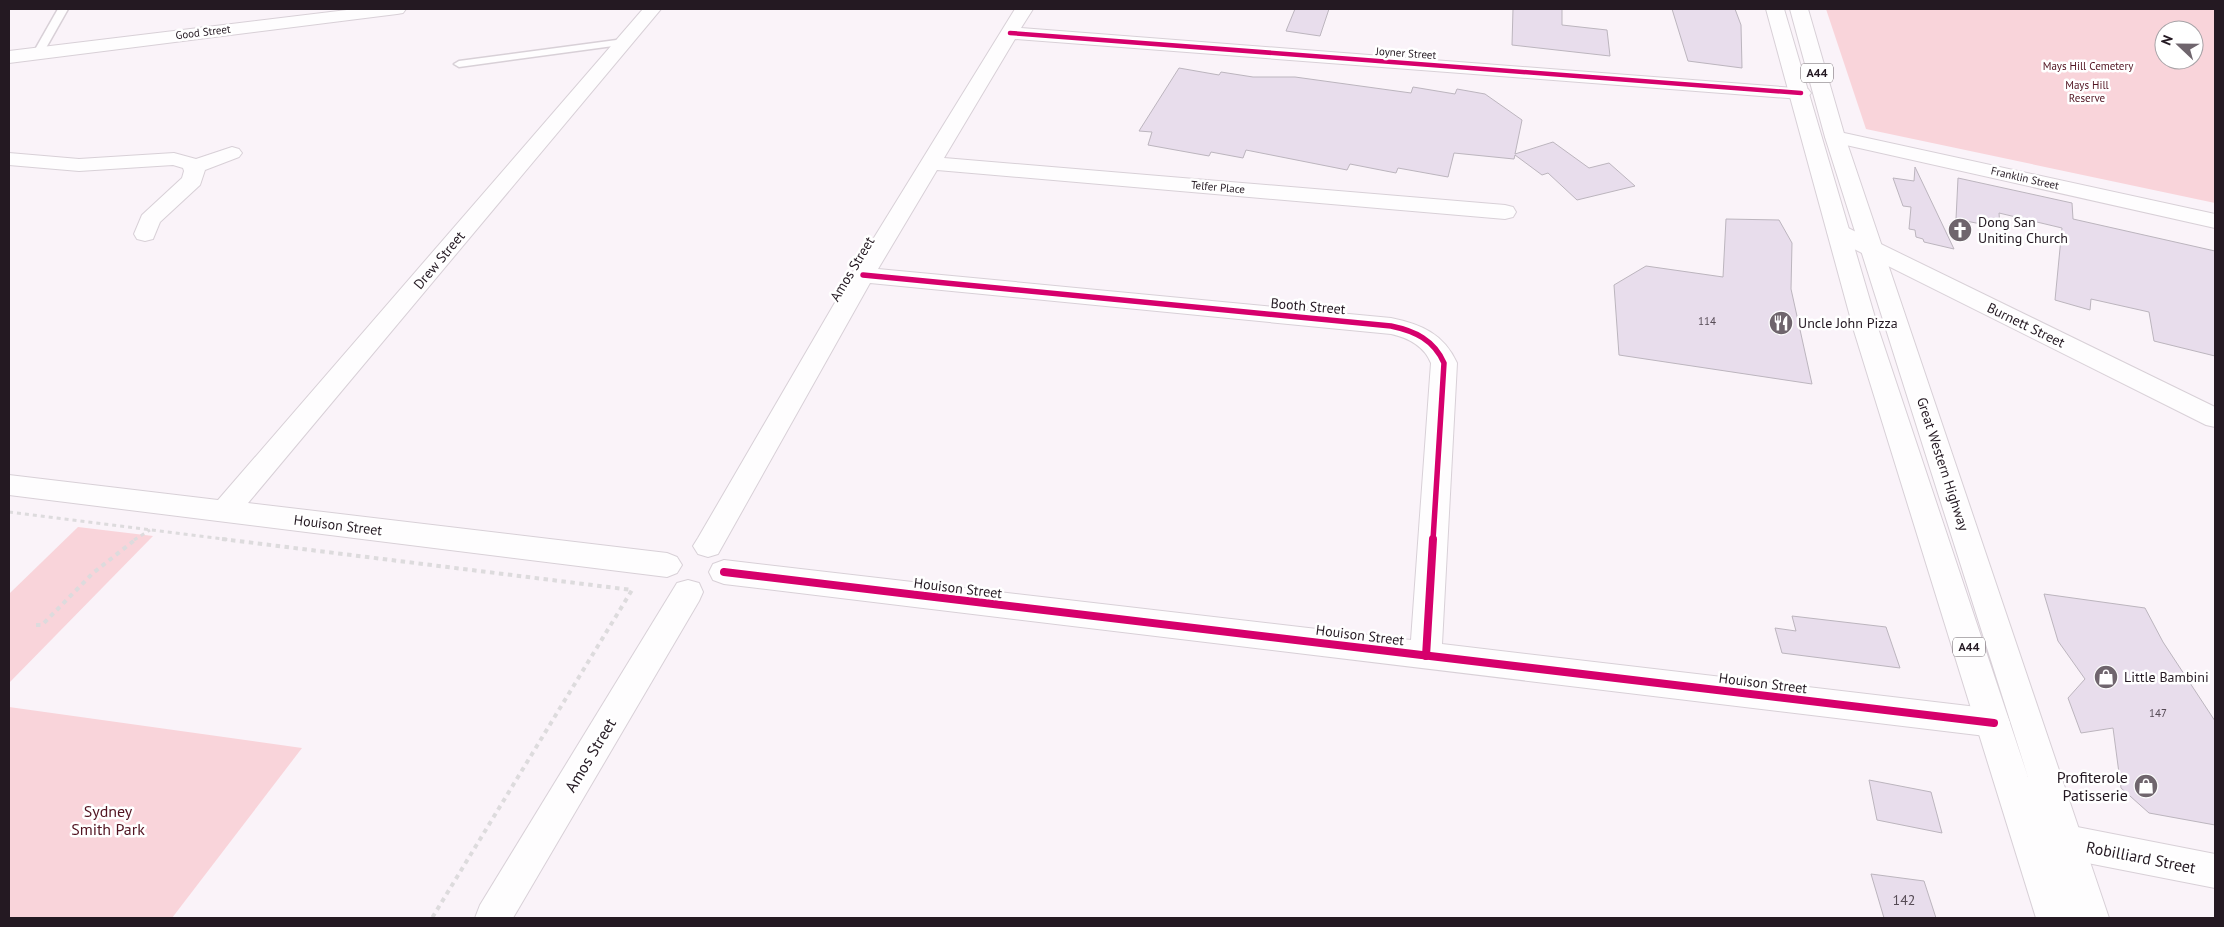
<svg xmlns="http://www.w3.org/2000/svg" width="2224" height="927" viewBox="0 0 2224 927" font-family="'PT Sans',sans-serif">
<rect width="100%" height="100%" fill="#faf3f9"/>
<!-- green -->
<g fill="#f9d4da" fill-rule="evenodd">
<path d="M1826,9H2215V203L1866,129ZM2164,30H2194V60H2164Z"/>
<polygon points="78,527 153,536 9,683 9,594"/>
<polygon points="9,707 302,748 172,918 9,918"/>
</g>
<!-- building -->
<g fill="#e8ddec" stroke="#bcb5be">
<polygon points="1295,9 1329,9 1320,36 1286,31"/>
<polygon points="1513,9 1562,9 1562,25 1607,30 1610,56 1512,45"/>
<polygon points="1672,9 1735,9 1741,25 1742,68 1688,61"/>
<polygon points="1179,68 1219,75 1221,72 1253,77 1295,77 1411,93 1413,87 1455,94 1457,89 1485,94 1522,120 1515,154 1553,142 1589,168 1609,163 1635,186 1577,200 1548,173 1542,175 1515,155 1514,159 1454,153 1448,177 1398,168 1396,173 1350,164 1347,170 1246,150 1243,158 1211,152 1209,156 1148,145 1152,132 1139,131"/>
<polygon points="1915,167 1935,209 1954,249 1924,242 1923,239 1916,237 1915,230 1909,229 1911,207 1903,206 1893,178 1914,181"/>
<polygon points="1958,178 2072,203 2073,219 2215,251 2215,356 2154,341 2149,312 2091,299 2090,310 2055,300 2062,228 1999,213 2000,226 1996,225 1996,227 1956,219"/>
<polygon points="1726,219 1779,220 1792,243 1791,289 1812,384 1619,355 1614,285 1646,266 1723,277"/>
<polygon points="2044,594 2145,608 2163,642 2215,721 2215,825 2149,813 2121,788 2113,728 2081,733 2068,698 2085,679 2058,641"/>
<polygon points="1792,616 1886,627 1900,668 1782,653 1775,628 1796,631"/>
<polygon points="1869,780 1931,792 1942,833 1877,820"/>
<polygon points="1871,874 1924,881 1936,918 1884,918"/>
</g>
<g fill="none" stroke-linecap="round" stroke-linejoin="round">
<!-- service casing -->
<g stroke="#d8d0d7" stroke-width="3">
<g id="service">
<polygon points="58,9 68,9 42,55 34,55 33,53"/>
<polygon points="624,39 629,42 628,44 459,67 454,64 459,61"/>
</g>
</g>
<!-- minor casing -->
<g stroke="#d8d0d7" stroke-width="2">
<g id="minor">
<polygon points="355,9 406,9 403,13 397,14 9,63 9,51"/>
<polygon points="643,9 661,9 248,503 667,553 677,557 682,565 677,573 667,577 9,495 9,475 218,500"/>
<path d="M1015,9H1033L1021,28L1808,89L1811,93L1808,97L1801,99L1015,39L944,158L1505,205L1513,207L1516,212L1513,217L1505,219L937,170L878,269L1391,318C1421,324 1444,334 1457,363L1442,644L1994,709L2006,713L2010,723L2006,733L1994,737L724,584L713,580L709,572L713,564L724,560L1411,640L1431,363C1424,346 1409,338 1391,334L870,283L718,554L708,557L698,554L693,546L698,538L851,275Z"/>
<polygon points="1835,131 2215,214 2215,228 1828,141 1825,137 1828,133"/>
<polygon points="232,147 239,149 242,153 239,157 205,170 200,185 160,222 153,239 145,241 137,239 134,234 142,215 182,178 184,171 183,168 173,165 79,171 9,165 9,153 79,159 174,153 196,159"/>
<polygon points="688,580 699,583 703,592 699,601 513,918 475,918 480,905 677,583"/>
<polygon points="2067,825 2215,854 2215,888 2067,859 2054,854 2049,842 2054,830"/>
</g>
</g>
<!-- secondary casing -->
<g stroke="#d8d0d7" stroke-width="2">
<polygon id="secondary" points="1838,225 1846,227 2215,407 2215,427 2206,425 1830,237 1827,232 1830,227"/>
</g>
<!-- trunk casing -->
<g stroke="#d8d0d7" stroke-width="2">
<polygon id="trunk" points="1766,9 1784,9 1879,331 2028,777 1825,137 1790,9 1808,9 1845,137 2109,918 2036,918 1854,331"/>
</g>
<!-- path-far1 -->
<g stroke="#dddbdd" stroke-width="3" stroke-dasharray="4 4" stroke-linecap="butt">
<polyline points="9,512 232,540"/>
<polyline points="134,540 150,530"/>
</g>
<!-- path -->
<g stroke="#dddbdd" stroke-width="4" stroke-dasharray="4.5 4.5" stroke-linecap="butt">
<polyline points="222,539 632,590 432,918"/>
<polyline points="36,625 42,625 93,573 136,539"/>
</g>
<!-- service -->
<use href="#service" fill="#fefdfe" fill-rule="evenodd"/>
<!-- minor -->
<use href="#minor" fill="#fefdfe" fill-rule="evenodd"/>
<!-- secondary -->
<use href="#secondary" fill="#fefdfe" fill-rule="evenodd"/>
<!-- trunk -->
<use href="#trunk" fill="#fefdfe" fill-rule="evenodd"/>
<!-- cycleway-far2 casing -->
<g stroke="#fff" stroke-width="7">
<polyline id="cycleway-far2" points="1010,33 1801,93"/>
</g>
<!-- cycleway-far1 casing -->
<g stroke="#fff" stroke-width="9">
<path id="cycleway-far1" d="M863,275L1391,326C1415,331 1434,340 1444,363L1433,540"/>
</g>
<!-- cycleway casing -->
<g stroke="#fff" stroke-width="11">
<g id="cycleway">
<polyline points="724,572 1994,723"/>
<polyline points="1426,656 1433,539"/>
</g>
</g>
<!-- cycleway-far2 -->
<use href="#cycleway-far2" stroke="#d6006c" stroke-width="4.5"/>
<!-- cycleway-far1 -->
<use href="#cycleway-far1" stroke="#d6006c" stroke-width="5.5"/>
<!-- cycleway -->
<use href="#cycleway" stroke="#d6006c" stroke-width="8"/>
</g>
<!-- icons -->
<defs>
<g id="church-disc" transform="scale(1.25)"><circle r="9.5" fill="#6f656d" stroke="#fff"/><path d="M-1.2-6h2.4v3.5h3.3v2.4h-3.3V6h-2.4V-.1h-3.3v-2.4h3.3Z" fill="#fff"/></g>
<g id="restaurant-disc" transform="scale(1.25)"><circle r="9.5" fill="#6f656d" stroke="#fff"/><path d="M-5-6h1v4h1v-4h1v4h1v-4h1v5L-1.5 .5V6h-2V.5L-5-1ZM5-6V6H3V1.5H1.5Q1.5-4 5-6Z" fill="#fff"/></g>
<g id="shop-disc" transform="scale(1.25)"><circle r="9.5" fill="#6f656d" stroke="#fff"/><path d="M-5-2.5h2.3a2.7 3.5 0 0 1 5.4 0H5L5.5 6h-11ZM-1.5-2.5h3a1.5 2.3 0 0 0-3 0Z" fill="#fff"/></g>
</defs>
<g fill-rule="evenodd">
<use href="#church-disc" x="1960" y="230"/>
<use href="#restaurant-disc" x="1781" y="323"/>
<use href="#shop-disc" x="2106" y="677"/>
<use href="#shop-disc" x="2146" y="786"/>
</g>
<g text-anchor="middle" stroke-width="5" stroke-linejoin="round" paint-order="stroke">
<!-- far-street labels -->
<g font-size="11" fill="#241922" stroke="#fff">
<text transform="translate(203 32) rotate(-7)" y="4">Good Street</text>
<text transform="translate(1406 53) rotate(4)" y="4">Joyner Street</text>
<text transform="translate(2025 178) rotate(13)" y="4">Franklin Street</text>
<text transform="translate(1218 187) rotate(5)" y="4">Telfer Place</text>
</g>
<!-- far-park labels -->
<g font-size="11" fill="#511320" stroke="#fff">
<text x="2088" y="70">Mays Hill Cemetery</text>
<text x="2087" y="89">Mays Hill<tspan x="2087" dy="13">Reserve</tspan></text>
</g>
<!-- number labels -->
<g font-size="11" fill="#554a54">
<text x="1707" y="325">114</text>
<text x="2158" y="717">147</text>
</g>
<!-- shield labels -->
<g fill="#fff" stroke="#665e64" stroke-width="1">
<rect x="1801" y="63.5" width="32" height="19" rx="4"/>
<rect x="1953" y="637.5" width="32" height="19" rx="4"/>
</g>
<g font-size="12" font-weight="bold" fill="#241922">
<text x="1817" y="77">A44</text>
<text x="1969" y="651">A44</text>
</g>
<!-- poi labels -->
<g font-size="14" fill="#241922" stroke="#fff" text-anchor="start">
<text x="1978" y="227">Dong San<tspan x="1978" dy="16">Uniting Church</tspan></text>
<text x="1798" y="328">Uncle John Pizza</text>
<text x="2124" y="682">Little Bambini</text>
</g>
<!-- street labels -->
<g font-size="14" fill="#241922" stroke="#fff">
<text transform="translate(439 260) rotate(-50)" y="5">Drew Street</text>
<text transform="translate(852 269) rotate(-59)" y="5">Amos Street</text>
<text transform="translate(1308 306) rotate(5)" y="5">Booth Street</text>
<text transform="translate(2026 325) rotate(26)" y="5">Burnett Street</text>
<text transform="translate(1943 464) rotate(72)" y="5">Great Western Highway</text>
<text transform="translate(338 525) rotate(7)" y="5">Houison Street</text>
<text transform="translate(958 588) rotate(7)" y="5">Houison Street</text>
<text transform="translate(1360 635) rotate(7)" y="5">Houison Street</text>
<text transform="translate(1763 683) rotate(7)" y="5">Houison Street</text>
</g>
<!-- near-number labels -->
<g font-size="14" fill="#554a54">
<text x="1904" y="905">142</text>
</g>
<!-- near-street labels -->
<g font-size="16" fill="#241922" stroke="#fff">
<text transform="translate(590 755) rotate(-59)" y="6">Amos Street</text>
<text transform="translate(2141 857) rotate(11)" y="6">Robilliard Street</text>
</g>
<!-- near-poi labels -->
<g font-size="16" fill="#241922" stroke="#fff" text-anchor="end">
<text x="2128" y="783">Profiterole<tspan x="2128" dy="18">Patisserie</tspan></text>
</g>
<!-- near-park labels -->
<g font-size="16" fill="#511320" stroke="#fff">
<text x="108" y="817">Sydney<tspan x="108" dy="18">Smith Park</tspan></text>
</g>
</g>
<!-- border -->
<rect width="2224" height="927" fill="none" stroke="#241922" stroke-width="20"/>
<!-- north arrow -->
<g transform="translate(2179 45) rotate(292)"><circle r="24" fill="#ffffff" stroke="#a7a3a7"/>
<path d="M0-4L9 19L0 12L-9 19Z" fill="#6f656d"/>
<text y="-8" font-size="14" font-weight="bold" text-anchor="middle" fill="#241922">N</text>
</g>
</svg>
